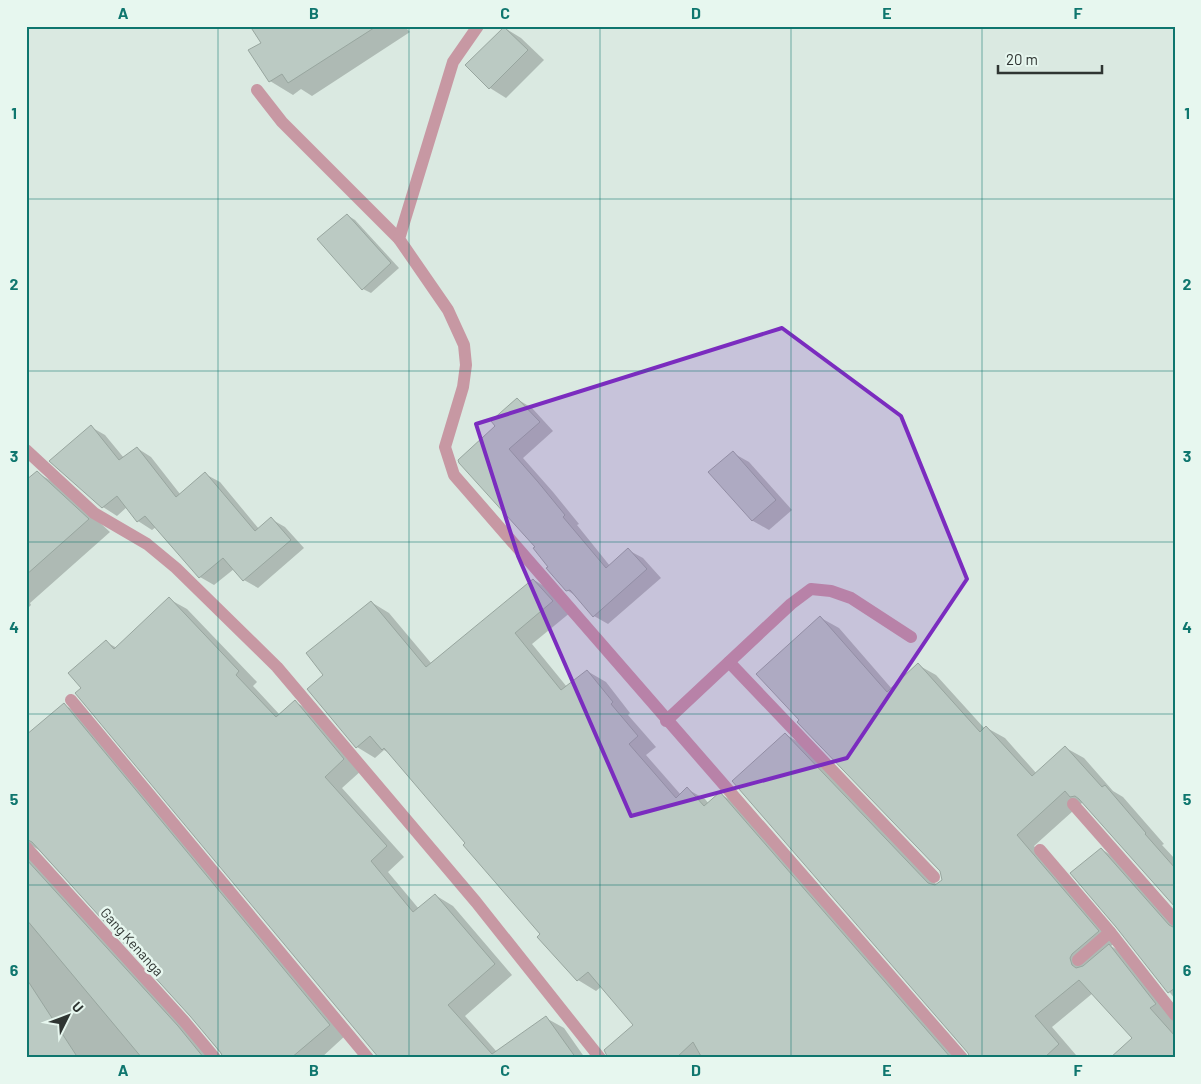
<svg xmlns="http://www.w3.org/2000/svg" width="1201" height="1084" viewBox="0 0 1201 1084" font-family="Barlow,sans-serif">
<rect width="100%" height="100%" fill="#dae9e1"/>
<!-- shadow -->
<g fill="#0003">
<polygon points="252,26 404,26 410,32 312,96 301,89 293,95 270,81 262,43"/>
<polygon points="505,28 521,38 544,60 506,98 490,88 467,65"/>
<polygon points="347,215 355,220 399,268 371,293 363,289"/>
<polygon points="517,399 532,408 553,431 523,458 553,492 579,524 577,525 610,566 628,550 643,558 661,578 608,624 594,616 576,596 567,590 536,547 496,426"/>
<polygon points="91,427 105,435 124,458 137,448 151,457 180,494 205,474 220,482 259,529 271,519 285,527 304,548 258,588 244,580 234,569 214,585 200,577 156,527 152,530 138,521 127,507 117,516 103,507"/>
<polygon points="733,453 749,462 792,510 769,530 753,521 710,472"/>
<polygon points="37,473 59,485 110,532 30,603 31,605 26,610 26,478 28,480"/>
<polygon points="534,580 552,591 571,612 532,644 567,687 587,671 606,682 630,713 628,715 656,747 646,755 681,795 687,789 705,799 709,804 720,794 738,804 960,1058 609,1058 635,1025 602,986 596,991 578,980 539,937 542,934 391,754 384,750 375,758 357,747 308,689 325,675 371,602 389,613 431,663"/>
<polygon points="169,599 187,609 257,682 253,686 280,715 295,702 313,712 362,770 342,788 404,857 388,872 419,909 435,895 453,906 512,975 465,1016 497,1052 546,1018 564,1028 585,1058 382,1058 83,688 106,642 117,648"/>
<polygon points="821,618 839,628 892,689 918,665 936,675 985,729 987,728 1005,738 1037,774 1066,748 1084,758 1113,791 1123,797 1164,844 1162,845 1175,859 1175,906 1083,802 1034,846 1116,942 1111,946 1127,956 1175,1017 1175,1058 1134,1038 1093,993 1052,1027 1076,1055 1073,1058 971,1058 785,734 803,745 937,885 943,880 941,871"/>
<polygon points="64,705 81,714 346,1035 321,1058 224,1058 191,1015 39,850 26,842 26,737"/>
<polygon points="1101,849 1119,860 1175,923 1175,999 1117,926"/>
<polygon points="26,852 212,1058 26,1058"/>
</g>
<!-- building -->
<g fill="#bbcac3" stroke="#98a69f">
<polygon points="250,26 377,26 288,83 282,74 269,82 248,50 261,43"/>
<polygon points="504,27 528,50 489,89 465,65"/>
<polygon points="347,214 391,263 362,290 317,239"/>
<polygon points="517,398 540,422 509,449 538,482 565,515 563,517 606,568 628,548 647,569 593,617 570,590 566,591 546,568 548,567 533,548 535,547 459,463 458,460 495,426 491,421"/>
<polygon points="91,425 119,460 137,447 176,497 205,472 255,531 271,517 291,540 243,581 223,558 199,578 145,516 137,522 117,496 102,508 49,461"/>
<polygon points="733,451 776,500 752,521 708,472"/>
<polygon points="37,471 89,519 26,575 26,480"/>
<polygon points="533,579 553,601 515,633 561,690 587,670 613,702 611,704 638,736 629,744 676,798 687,787 704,806 720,792 951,1058 702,1058 693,1042 676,1058 608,1058 604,1050 633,1025 588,972 577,981 537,937 540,934 463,845 465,843 384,748 382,750 370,736 356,748 307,689 323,675 306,653 371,601 426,667"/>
<polygon points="169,597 239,671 236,675 276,717 295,700 344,759 325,777 387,846 371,861 413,912 435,894 495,964 448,1005 492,1054 546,1016 576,1058 379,1058 75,693 81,688 68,673 106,640 114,649"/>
<polygon points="820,616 887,692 918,663 980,732 986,726 1032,776 1065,746 1102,787 1105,785 1146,833 1145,834 1175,868 1175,907 1079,799 1075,796 1070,797 1065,791 1017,835 1099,931 1072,954 1070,958 1072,965 1076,968 1083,966 1109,944 1156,1004 1150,1008 1175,1036 1175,1058 1110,1058 1132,1038 1079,980 1035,1016 1059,1044 1044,1058 970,1058 968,1053 732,781 785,733 928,883 935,885 942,880 940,871 797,722 799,720 756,674"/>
<polygon points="64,703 330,1025 291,1058 223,1058 221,1053 190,1016 32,842 26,839 26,735"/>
<polygon points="1101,848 1169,925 1175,928 1175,988 1168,993 1116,927 1070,873"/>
<polygon points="26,859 178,1026 204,1058 142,1058 26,919"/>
<polygon points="26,978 78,1058 26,1058"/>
</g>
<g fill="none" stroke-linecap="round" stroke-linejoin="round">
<!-- lane -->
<g stroke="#c798a3" stroke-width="12">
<polyline points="257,90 282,122 399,239"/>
<polyline points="1078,960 1110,932"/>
</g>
<!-- street -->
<g stroke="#c798a3" stroke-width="12">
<polyline points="478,26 453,62 399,239 448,310 464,345 466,365 463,387 445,447 454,475 962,1058"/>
<polyline points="26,450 94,513 147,544 176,568 277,667 476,902 600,1058"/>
<polyline points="729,662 934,877"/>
<polyline points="71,700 368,1058"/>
<polyline points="666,721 791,604 811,589 831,591 851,598 911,637"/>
<polyline points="1073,804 1175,920"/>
<polyline points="26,847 184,1021 215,1058"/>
<polyline points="1040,850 1110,932 1175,1015"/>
</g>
</g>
<!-- marked area -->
<path fill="#7b2cbf" fill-opacity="0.2" stroke="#7b2cbf" stroke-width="4" stroke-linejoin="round" d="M782,328L901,416L967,579L847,758L631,816L518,556L476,424Z"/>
<!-- grid -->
<path fill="none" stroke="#0f766e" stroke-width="1" stroke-opacity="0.55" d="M218,26V1058M409,26V1058M600,26V1058M791,26V1058M982,26V1058M26,199H1175M26,371H1175M26,542H1175M26,714H1175M26,885H1175"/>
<g text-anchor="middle" stroke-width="5" stroke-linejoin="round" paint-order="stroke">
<!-- street labels -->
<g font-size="14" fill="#2f3532" stroke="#e7f7ef">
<text transform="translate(132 942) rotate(48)" y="5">Gang Kenanga</text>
</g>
</g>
<!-- border -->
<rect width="1201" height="1084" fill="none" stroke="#e7f7ef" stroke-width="55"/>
<!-- north arrow -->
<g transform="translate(68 1016) rotate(48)" stroke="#e7f7ef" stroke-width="4" paint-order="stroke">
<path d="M0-4L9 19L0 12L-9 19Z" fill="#2f3532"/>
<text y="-8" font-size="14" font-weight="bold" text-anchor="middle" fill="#2f3532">U</text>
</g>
<!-- scale -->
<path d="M998 65v8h104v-8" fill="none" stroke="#2f3532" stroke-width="2.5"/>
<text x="1006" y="65" font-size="15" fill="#2f3532" stroke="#e7f7ef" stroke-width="4" paint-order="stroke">20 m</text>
<rect x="28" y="28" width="1146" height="1028" fill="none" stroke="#0f766e" stroke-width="2"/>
<g font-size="16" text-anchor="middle" font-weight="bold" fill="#0f766e">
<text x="123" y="19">A</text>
<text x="314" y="19">B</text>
<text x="505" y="19">C</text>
<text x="696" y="19">D</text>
<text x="887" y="19">E</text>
<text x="1078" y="19">F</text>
<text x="14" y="119">1</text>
<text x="1187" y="119">1</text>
<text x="14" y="290">2</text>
<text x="1187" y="290">2</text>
<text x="14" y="462">3</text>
<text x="1187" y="462">3</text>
<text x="14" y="633">4</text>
<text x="1187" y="633">4</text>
<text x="14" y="805">5</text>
<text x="1187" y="805">5</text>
<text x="14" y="976">6</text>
<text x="1187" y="976">6</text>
<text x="123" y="1076">A</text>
<text x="314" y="1076">B</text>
<text x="505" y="1076">C</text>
<text x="696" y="1076">D</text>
<text x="887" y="1076">E</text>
<text x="1078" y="1076">F</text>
</g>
</svg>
